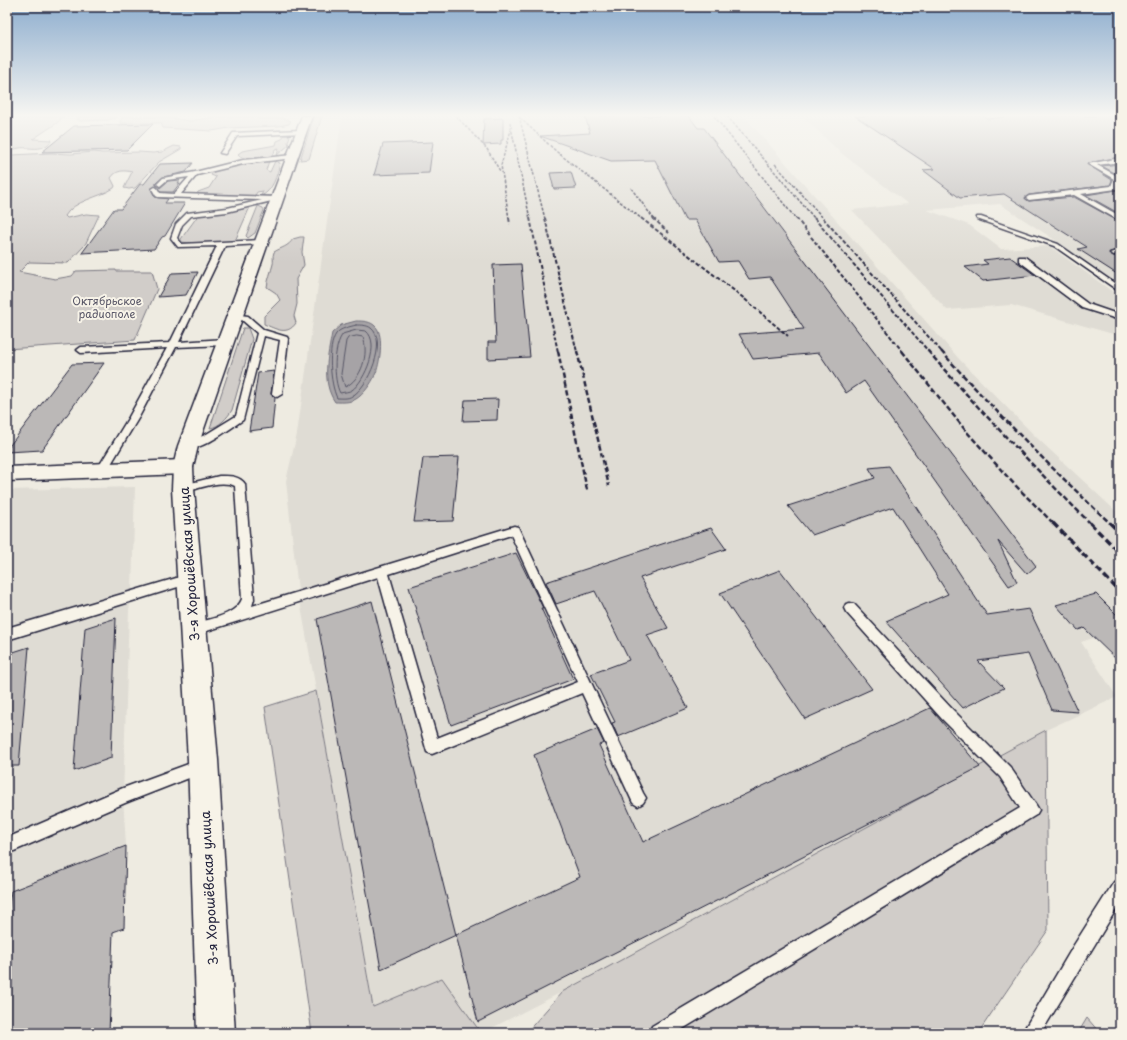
<svg xmlns="http://www.w3.org/2000/svg" width="1127" height="1040" viewBox="0 0 1127 1040" font-family="'Playpen Sans',sans-serif">
<rect width="100%" height="100%" fill="#eeebe1"/>
<filter id="ink" filterUnits="userSpaceOnUse"><feTurbulence type="fractalNoise" baseFrequency=".025" numOctaves="2"/><feDisplacementMap in="SourceGraphic" scale="8" xChannelSelector="R" yChannelSelector="G"/><feConvolveMatrix kernelMatrix="1 2 1 2 8 2 1 2 1" color-interpolation-filters="sRGB"/></filter>
<g filter="url(#ink)">
<!-- built -->
<g fill="#dfdcd4">
<polygon points="342,116 744,116 960,360 1036,437 1120,515 1120,629 1081,642 1117,697 1046,730 562,992 482,1033 378,1033 298,590 286,481 297,434"/>
<polygon points="802,116 1120,116 1120,285 1058,242 1000,204 927,210 969,225 1001,249 1049,246 1120,297 1120,336 1011,305 947,310 852,210 908,204 841,153"/>
<polygon points="135,487 132,591 129,610 123,796 126,846 124,928 113,932 109,1033 7,1033 7,490"/>
</g>
<!-- green -->
<g fill="#d1cdc9" stroke="#7a7882">
<path d="M7,116H64L57,123L33,139L52,140C39,158 21,139 9,154L12,155L51,153L71,154L94,152L102,153L139,152L153,153L162,152L174,146L181,147V149L159,162L135,188L129,189L124,188L132,172C124,170 116,170 111,178L115,186L114,188C99,198 74,200 65,216L67,218L86,214L99,215L85,245L68,263L29,262L19,272L55,279L72,276L76,271L116,270V271H152L157,289L135,340L7,349Z"/>
<polygon points="78,116 116,116 116,118 108,120 80,121 77,119"/>
<polygon points="125,116 163,117 190,121 222,116 255,116 261,119 281,118 291,121 289,124 279,126 229,128 212,131 163,128 161,123 120,123 120,121 123,117"/>
<polygon points="314,116 322,116 309,159 300,160"/>
<path d="M284,135L290,136L288,142L289,145L277,155L279,148L275,149L274,154C265,159 250,159 240,157L238,154L242,151L276,145L277,141L282,139Z"/>
<path d="M269,161L266,170L270,172L275,161L280,163C277,175 273,191 261,196L263,191L257,192L254,197L197,194L198,192L209,188L216,177L211,175L213,172L219,169Z"/>
<polygon points="258,206 263,208 264,210 255,233 248,238 246,236"/>
<polygon points="250,207 235,241 190,243 181,242 181,239 199,214 228,212"/>
<path d="M300,237H304L302,252L304,265L296,279L297,304L294,316L296,323C287,336 276,329 264,324V316L280,300L276,293L267,287C268,279 271,272 273,264C274,260 272,257 274,252C282,247 288,247 293,239Z"/>
<path d="M243,328H248L252,339L232,410C228,417 219,427 210,428Z"/>
<polygon points="316,691 373,1007 442,978 481,1033 312,1033 265,707"/>
<polygon points="1046,730 1048,930 978,1033 526,1033 562,992"/>
<polygon points="1087,1018 1100,1033 1078,1033"/>
</g>
<!-- water -->
<path fill="#a6a3a6" stroke="#716f7b" d="M356,321C363,321 371,321 376,327C384,335 380,365 375,375C372,383 363,395 356,399C349,403 342,402 335,402C321,382 328,355 332,333L341,325Z"/>
<g fill="none" stroke-linecap="round" stroke-linejoin="round">
<!-- shore -->
<g stroke="#575666" stroke-width="1">
<path d="M356,325C361,325 367,325 371,328C388,341 368,388 352,396C348,399 342,398 337,398C330,384 327,347 336,334C340,328 350,327 356,325Z"/>
<path d="M357,330L366,331C381,343 365,381 352,390C349,392 344,392 340,393C333,380 333,345 343,334Z"/>
<path d="M357,336L363,337C369,354 362,379 345,387L341,374L346,341L348,338Z"/>
</g>
</g>
<!-- building -->
<g fill="#bbb8b7" stroke="#22223b">
<polygon points="585,116 689,116 698,128 704,128 1036,566 1027,574 998,541 1017,582 1009,586 864,381 846,393 819,353 753,359 739,334 804,329 770,277 749,279 738,261 719,262 695,220 685,220 655,160 611,161 540,136 590,133"/>
<polygon points="855,116 983,116 988,119 1013,116 1120,116 1120,157 1088,163 1087,164 1112,180 1110,185 1029,195 1025,198 1029,201 1074,197 1120,222 1120,249 1110,252 1109,253 1113,256 1120,256 1120,276 1078,249 1087,247 1004,194 960,198 923,170 935,169"/>
<polygon points="503,118 503,140 501,140 501,144 483,145 484,119"/>
<polygon points="153,124 127,150 42,152 74,126"/>
<polygon points="433,142 429,173 374,175 383,144"/>
<polygon points="193,163 186,172 163,177 156,183 156,185 160,188 168,181 180,180 178,183 180,183 173,192 161,192 156,186 151,189 155,197 168,199 165,203 185,203 165,236 162,237 154,249 82,253 114,209 121,209 140,184 144,184 160,164"/>
<polygon points="1120,164 1120,176 1102,166"/>
<polygon points="571,172 576,188 554,189 550,173"/>
<polygon points="1120,179 1120,214 1086,195 1116,190"/>
<polygon points="1010,257 1035,275 983,281 965,267 988,264 983,260"/>
<polygon points="521,264 530,357 488,359 488,342 496,342 493,265"/>
<polygon points="198,272 186,295 158,297 172,273"/>
<polygon points="104,363 42,450 7,452 7,449 72,364"/>
<polygon points="274,371 271,394 275,398 272,428 249,431 258,373"/>
<polygon points="498,399 497,420 463,421 465,400"/>
<polygon points="459,457 453,521 414,522 423,458"/>
<polygon points="889,466 987,615 1029,609 1078,712 1052,710 1028,654 978,661 1004,688 963,708 886,621 948,594 893,507 812,535 788,506 875,478 869,468"/>
<polygon points="711,528 726,549 640,578 668,628 647,635 688,708 618,737 612,723 615,722 591,674 629,660 595,591 556,604 546,582"/>
<polygon points="516,553 543,608 541,608 573,679 451,725 409,587"/>
<polygon points="780,570 872,689 805,719 720,593"/>
<polygon points="1096,594 1120,618 1120,663 1084,628 1078,630 1056,605"/>
<polygon points="372,601 456,935 381,969 317,619"/>
<polygon points="116,618 111,758 74,771 85,628"/>
<polygon points="29,647 19,766 7,766 7,654"/>
<polygon points="930,708 980,767 478,1022 456,935 580,877 534,755 597,729 604,743 599,745 643,842"/>
<polygon points="126,846 124,928 113,932 109,1033 7,1033 7,919 11,891"/>
</g>
<g fill="none" stroke-linecap="round" stroke-linejoin="round">
<!-- service casing -->
<g stroke="#22223b" stroke-width="3">
<g id="service">
<polygon points="301,130 303,131 303,133 237,136 225,154 220,153 233,133"/>
<polygon points="292,155 295,157 294,158 243,164 197,175 181,194 277,197 280,199 227,212 191,216 182,225 177,238 182,244 262,240 265,242 262,244 225,246 179,342 225,339 229,342 225,345 176,347 139,417 105,474 97,474 96,471 129,417 167,348 81,353 77,350 81,347 170,343 217,246 178,247 171,238 176,224 187,213 227,208 262,200 158,197 156,196 152,189 155,187 157,188 160,193 174,194 189,177 167,180 160,186 157,184 163,178 195,172 243,160"/>
<polygon points="1120,158 1120,162 1097,165 1119,177 1116,189 1081,194 1120,216 1120,221 1074,195 1029,200 1026,198 1029,196 1111,186 1114,179 1088,164"/>
<polygon points="977,217 981,217 1058,244 1120,287 1120,292 1054,246 977,219"/>
<polygon points="1120,250 1120,254 1114,255 1110,253"/>
<polygon points="1019,257 1025,257 1088,304 1120,315 1120,320 1082,308 1019,261"/>
<path d="M232,314L248,316L264,330L287,337L288,339L282,394L277,397L272,394L280,340L264,336L243,420C231,428 199,453 184,448L183,446L184,444L205,435L236,416L257,333L242,320L232,318Z"/>
<path d="M219,476C228,476 239,475 245,484L254,599L252,606L514,526L518,527L643,793L646,798L643,803L638,806L633,803L582,693L432,754L427,752L378,577L194,635L190,633L188,629L190,625C206,619 235,617 242,599L235,486C220,479 198,489 183,493L179,492L178,489L179,486ZM511,535L578,682L437,738L389,574Z"/>
<polygon points="190,574 194,576 196,579 194,582 7,640 7,628"/>
<polygon points="850,603 854,604 952,709 1010,767 1036,805 1039,810 1036,815 676,1033 650,1033 652,1026 1020,808 1000,777 942,719 846,612 844,608 846,604"/>
<polygon points="202,759 207,761 209,766 207,771 125,803 7,854 7,838 123,788"/>
<polygon points="1120,880 1120,903 1041,1033 1022,1033 1074,945 1114,882"/>
</g>
</g>
<!-- minor casing -->
<g stroke="#22223b" stroke-width="3">
<polygon id="minor" points="183,460 190,462 193,467 190,472 183,474 7,481 7,467"/>
</g>
<!-- tertiary casing -->
<g stroke="#22223b" stroke-width="3">
<polygon id="tertiary" points="302,116 312,116 198,446 193,467 194,489 218,760 235,1033 197,1033 188,760 172,489 173,467 178,446"/>
</g>
<!-- service -->
<use href="#service" fill="#f7f3e8" fill-rule="evenodd"/>
<!-- minor -->
<use href="#minor" fill="#f7f3e8" fill-rule="evenodd"/>
<!-- tertiary -->
<use href="#tertiary" fill="#f7f3e8" fill-rule="evenodd"/>
<!-- rail-far3 -->
<g stroke="#22223b" stroke-width="1.5" stroke-dasharray="3 1.5" stroke-linecap="butt">
<polyline points="456,116 487,149 500,171"/>
<polyline points="519,116 545,219"/>
<polyline points="714,116 796,219"/>
<polyline points="727,116 815,219"/>
<polyline points="520,118 557,152 642,219"/>
<polyline points="510,122 530,219"/>
<polyline points="775,164 824,219"/>
<polyline points="631,188 654,219"/>
<polyline points="509,219 501,165 511,130"/>
</g>
<!-- rail-far2 -->
<g stroke="#22223b" stroke-width="2" stroke-dasharray="4 2" stroke-linecap="butt">
<polyline points="509,218 510,224"/>
<polyline points="530,218 558,352"/>
<polyline points="545,218 577,352"/>
<polyline points="641,218 741,296 788,336"/>
<polyline points="653,218 670,234"/>
<polyline points="796,218 903,352"/>
<polyline points="814,218 929,352"/>
<polyline points="823,218 942,352"/>
</g>
<!-- rail-far1 -->
<g stroke="#22223b" stroke-width="2.5" stroke-dasharray="5.5 2.5" stroke-linecap="butt">
<polyline points="558,351 587,490"/>
<polyline points="577,351 609,486"/>
<polyline points="902,351 966,431 1014,484 1054,524"/>
<path d="M928,351C980,411 1035,468 1091,524"/>
<path d="M941,351C995,411 1052,469 1111,524"/>
</g>
<!-- rail -->
<g stroke="#22223b" stroke-width="3.5" stroke-dasharray="7 3.5" stroke-linecap="butt">
<polyline points="1053,523 1120,592"/>
<polyline points="1090,523 1120,553"/>
<polyline points="1110,523 1120,533"/>
</g>
</g>
</g>
<!-- sky -->
<linearGradient id="sky" x2="0" y2="1"><stop stop-color="#8dadce"/><stop offset="0.44" stop-color="#f7f6f2"/><stop offset="1" stop-color="#f7f6f2" stop-opacity="0"/></linearGradient>
<rect width="1127" height="262" fill="url(#sky)"/>
<g text-anchor="middle" stroke-width="4" stroke-linejoin="round" paint-order="stroke">
<!-- far-park labels -->
<g font-size="11" fill="#575566" stroke="#f7f3e8">
<text x="107" y="305">Октябрьское<tspan x="107" dy="13">радиополе</tspan></text>
</g>
<!-- street labels -->
<g font-size="13" fill="#22223b" stroke="#f7f3e8">
<text transform="translate(189 564) rotate(-94)" y="5">3-я Хорошёвская улица</text>
<text transform="translate(209 888) rotate(-93)" y="5">3-я Хорошёвская улица</text>
</g>
</g>
<!-- margin -->
<rect width="1127" height="1040" fill="none" stroke="#f7f3e8" stroke-width="24"/>
<rect x="12" y="12" width="1103" height="1016" fill="none" stroke="#22223b" stroke-width="1.5" filter="url(#ink)"/>
</svg>
